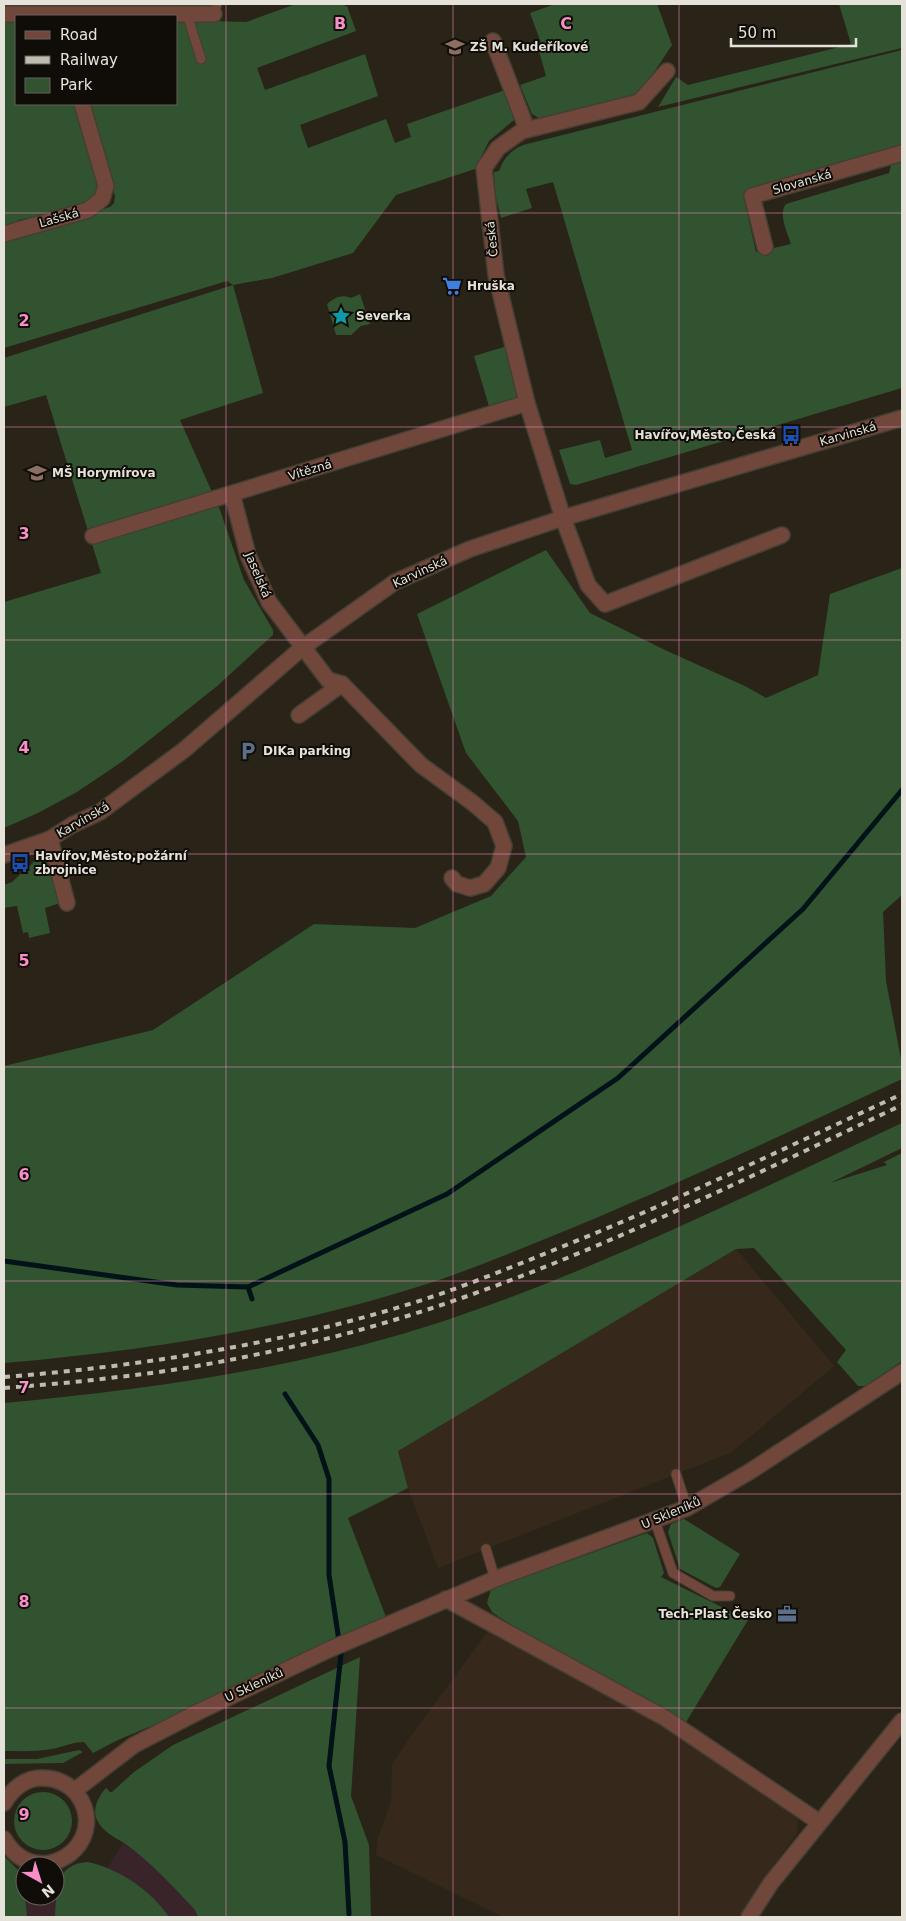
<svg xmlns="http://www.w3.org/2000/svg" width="906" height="1921" viewBox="0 0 906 1921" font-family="'DejaVu Sans',sans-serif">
<rect width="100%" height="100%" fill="#292417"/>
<!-- commercial -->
<polygon fill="#392529" points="123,1843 143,1857 195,1910 198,1917 4,1917 4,1856 23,1875 26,1899 56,1901 60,1877 67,1869 76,1863 88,1862 107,1869"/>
<!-- industrial -->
<g fill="#36291b">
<polygon points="736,1249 834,1366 732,1452 438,1568 408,1488 398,1451"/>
<polygon points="489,1630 664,1728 794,1812 798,1819 797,1833 770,1870 740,1917 503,1917 376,1855 378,1837 391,1802 392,1764 416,1729"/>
</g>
<!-- green -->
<g fill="#315330">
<polygon points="296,4 344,4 345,6 347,6 356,31 257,68 265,90 365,54 378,96 300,125 308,148 386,119 395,143 411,137 407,124 505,90 514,120 489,141 475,169 396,195 353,253 272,278 233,285 263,393 180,420 220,510 244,580 273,630 273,635 216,687 123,761 77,792 38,813 4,828 4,602 101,573 46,395 4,407 4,358 233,285 227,281 4,348 4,238 110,207 114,203 115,196 86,104 176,104 176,20 246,22"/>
<polygon points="555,4 657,4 672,45 639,95 542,120 532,114 520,85 546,76 537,44 541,43 530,13"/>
<polygon points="839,4 902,4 902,48 658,107 676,77 688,85 851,44"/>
<polygon points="4,19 16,19 16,104 77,104 99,184 96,193 89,202 28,222 27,218 18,220 19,225 4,229"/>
<path d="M902,50V148L743,195L756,252L791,244C787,232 778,214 786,204L889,173L892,161L902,158V388L576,485L570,484L559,450L600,440L605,458L632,450L553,182L526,189L532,208L501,218L495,194L494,172L499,171C503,159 511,150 523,145Z"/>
<path d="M360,294L370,324L361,326L351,335H336L327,304C335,297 342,294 351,298Z"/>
<polygon points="511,345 523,401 491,413 474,356"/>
<path d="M546,550L590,613L665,650L747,687L766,698L818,675L830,594L902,568V895L883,912L886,981L902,1064V1079C784,1134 666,1190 545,1239C501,1257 457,1275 411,1289C279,1330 142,1351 4,1363V1066L153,1030L314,924L415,928L491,896L526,857L518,821L466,753L417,614Z"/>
<polygon points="40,856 51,865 60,903 45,908 50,933 29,938 28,932 23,933 17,906 4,908 4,885 12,882"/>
<path d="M902,1123V1148L830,1183L887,1165L884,1162L902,1153V1361L865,1386H858L837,1362L846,1350L754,1248L736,1249L398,1451L408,1488L348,1518L386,1617L177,1715L118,1740L93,1753L84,1742C72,1742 63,1747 52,1749C36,1752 20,1751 4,1751V1403C146,1390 288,1370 425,1327C588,1275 747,1195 902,1123Z"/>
<polygon points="684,1519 740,1554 720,1587 716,1588 680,1569 668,1532 671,1524"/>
<polygon points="647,1533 653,1538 664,1573 661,1577 748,1620 683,1727 499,1617 492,1612 487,1603 491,1589"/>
<path d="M360,1657L351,1796L369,1845L371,1917H198L195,1910C172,1886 151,1862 124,1843C114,1837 102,1831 97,1820C92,1809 98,1797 106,1788L110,1792H112L134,1772L173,1745Z"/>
<polygon points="79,1750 83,1752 63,1763 4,1764 4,1759 37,1759"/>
<circle cx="43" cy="1821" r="29"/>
<polygon points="4,1856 23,1875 27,1917 4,1917"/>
<path d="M88,1862C119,1869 151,1890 169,1917H55C57,1892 54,1864 88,1862Z"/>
</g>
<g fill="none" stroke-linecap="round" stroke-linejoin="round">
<!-- stream -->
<g stroke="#011218" stroke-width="5">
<polyline points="4,1261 177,1285 248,1287 447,1194 618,1078 803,909 902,790"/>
<polyline points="248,1287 252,1299"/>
<polyline points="285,1394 318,1445 329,1479 329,1575 341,1654 329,1766 345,1842 349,1914"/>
</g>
<!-- lane casing -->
<g stroke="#433f32" stroke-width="11">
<g id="lane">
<polyline points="187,14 201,59"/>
<polyline points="214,14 217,4"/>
<polyline points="676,1474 687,1508"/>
<polyline points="655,1521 673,1573 713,1596 730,1596"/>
<polyline points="486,1549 495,1579"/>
</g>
</g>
<!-- street casing -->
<g stroke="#433f32" stroke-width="18">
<g id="street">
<polyline points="4,14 214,14"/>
<polyline points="493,41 527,129"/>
<polyline points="667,71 639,102 522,131 498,148 484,168 496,275 527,403 563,518 588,585 605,604 782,535"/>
<polyline points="4,234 88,210 102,199 106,186 82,104"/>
<polyline points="765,247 752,196 902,153"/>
<polyline points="232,494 248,555 269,602 328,680 342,684 421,765 473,803 495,822 504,846 498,868 484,884 470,888 457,884 452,878"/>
<polyline points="93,536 527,403"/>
<polyline points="299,715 342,684"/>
<polyline points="50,839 67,903"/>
<polyline points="4,855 50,839 72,825 100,812 184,750 302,648 395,582 470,549 563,518 902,418"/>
<polyline points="446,1599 665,1718 819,1822"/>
<polyline points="74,1791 134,1745 196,1713 328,1650 495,1579 687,1508 749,1472 902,1372"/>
<path d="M4,1803C12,1789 26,1777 43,1778C56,1778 69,1784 77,1794C113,1843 37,1896 4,1839"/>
<polyline points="749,1917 771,1883 902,1721"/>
</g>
</g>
<!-- lane -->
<use href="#lane" stroke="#71473c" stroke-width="9"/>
<!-- street -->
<use href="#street" stroke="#71473c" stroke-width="15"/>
<!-- rail -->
<g stroke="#bebbb1" stroke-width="4" stroke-dasharray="6 6" stroke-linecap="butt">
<path d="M4,1377C143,1366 282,1344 416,1302C463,1287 509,1268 554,1250C672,1203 787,1147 902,1094"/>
<path d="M4,1388C42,1385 80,1382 118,1377C177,1371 238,1359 296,1346C509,1298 706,1197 902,1105"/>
</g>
</g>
<!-- grid -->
<path fill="none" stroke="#f98fc8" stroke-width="1" stroke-opacity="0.55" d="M226,4V1917M453,4V1917M679,4V1917M4,213H902M4,427H902M4,640H902M4,854H902M4,1067H902M4,1281H902M4,1494H902M4,1708H902"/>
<!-- icons -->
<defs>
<g id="school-bare" transform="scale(1.5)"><path d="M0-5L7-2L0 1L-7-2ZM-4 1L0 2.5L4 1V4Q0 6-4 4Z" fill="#8d6e63" stroke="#100d08" stroke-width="2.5" paint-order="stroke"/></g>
<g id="supermarket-bare" transform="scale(1.5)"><path d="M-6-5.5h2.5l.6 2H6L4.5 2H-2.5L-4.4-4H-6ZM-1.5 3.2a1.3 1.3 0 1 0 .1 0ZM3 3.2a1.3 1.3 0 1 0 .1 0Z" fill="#3f7fe0" stroke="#100d08" stroke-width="2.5" paint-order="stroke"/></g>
<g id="sight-bare" transform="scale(1.5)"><path d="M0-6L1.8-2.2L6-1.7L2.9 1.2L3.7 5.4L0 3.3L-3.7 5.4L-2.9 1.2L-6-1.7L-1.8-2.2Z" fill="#0f9aa8" stroke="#100d08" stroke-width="2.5" paint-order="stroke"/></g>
<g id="bus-bare" transform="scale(1.5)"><path d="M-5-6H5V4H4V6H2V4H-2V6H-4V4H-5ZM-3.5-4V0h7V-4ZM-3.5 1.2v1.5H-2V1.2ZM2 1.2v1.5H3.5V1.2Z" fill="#1a4fb4" stroke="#100d08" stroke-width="2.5" paint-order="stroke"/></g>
<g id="parking-bare" transform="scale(1.5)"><path d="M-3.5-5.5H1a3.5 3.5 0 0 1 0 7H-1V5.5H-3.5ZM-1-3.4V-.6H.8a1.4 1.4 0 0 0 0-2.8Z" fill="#5c6f8a" stroke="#100d08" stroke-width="2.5" paint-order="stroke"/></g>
<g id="office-bare" transform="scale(1.5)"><path d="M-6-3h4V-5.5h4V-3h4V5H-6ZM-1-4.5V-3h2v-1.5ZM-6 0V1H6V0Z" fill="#5c6f8a" stroke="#100d08" stroke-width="2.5" paint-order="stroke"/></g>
</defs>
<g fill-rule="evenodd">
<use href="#school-bare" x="455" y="47"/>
<use href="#supermarket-bare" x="452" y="286"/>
<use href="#sight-bare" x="341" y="316"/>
<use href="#bus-bare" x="791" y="435"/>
<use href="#school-bare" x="37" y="473"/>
<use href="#parking-bare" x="248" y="751"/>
<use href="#bus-bare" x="20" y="863"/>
<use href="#office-bare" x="787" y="1614"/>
</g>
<g text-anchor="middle" stroke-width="4" stroke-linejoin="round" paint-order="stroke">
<!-- poi labels -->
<g font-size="12" font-weight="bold" fill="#e5e2d9" stroke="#100d08" text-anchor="start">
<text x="470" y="51">ZŠ M. Kudeříkové</text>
<text x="467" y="290">Hruška</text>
<text x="356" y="320">Severka</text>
<text x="776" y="439" text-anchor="end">Havířov,Město,Česká</text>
<text x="52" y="477">MŠ Horymírova</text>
<text x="263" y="755">DIKa parking</text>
<text x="35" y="860">Havířov,Město,požární<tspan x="35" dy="14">zbrojnice</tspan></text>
<text x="772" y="1618" text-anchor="end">Tech-Plast Česko</text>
</g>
<!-- street labels -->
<g font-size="12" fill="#e5e2d9" stroke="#100d08">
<text transform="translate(802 182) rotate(-16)" y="4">Slovanská</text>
<text transform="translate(59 218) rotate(-16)" y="4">Lašská</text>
<text transform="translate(492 239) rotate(-96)" y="4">Česká</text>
<text transform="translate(848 434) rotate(-16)" y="4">Karvinská</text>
<text transform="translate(310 470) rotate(-17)" y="4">Vítězná</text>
<text transform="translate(420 572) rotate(-25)" y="4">Karvinská</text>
<text transform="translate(258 575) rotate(67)" y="4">Jaselská</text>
<text transform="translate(83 820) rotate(-30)" y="4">Karvinská</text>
<text transform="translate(671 1513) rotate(-23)" y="4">U Skleníků</text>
<text transform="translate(254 1685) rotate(-25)" y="4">U Skleníků</text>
</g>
</g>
<g font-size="16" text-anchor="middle" font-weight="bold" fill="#f98fc8" stroke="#100d08" stroke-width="4" stroke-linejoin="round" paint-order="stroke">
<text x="340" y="29">B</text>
<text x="566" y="29">C</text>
<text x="24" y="326">2</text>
<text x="24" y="539">3</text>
<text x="24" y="753">4</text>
<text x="24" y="966">5</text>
<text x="24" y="1180">6</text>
<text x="24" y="1393">7</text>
<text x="24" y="1607">8</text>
<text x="24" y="1820">9</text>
</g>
<!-- border -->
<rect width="906" height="1921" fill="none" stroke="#e5e2d9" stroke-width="10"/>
<!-- legend -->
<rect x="15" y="15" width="162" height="90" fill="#100d08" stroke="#65625c"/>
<rect x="25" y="31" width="25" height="8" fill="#71473c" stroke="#65625c"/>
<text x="60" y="40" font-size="15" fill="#e5e2d9">Road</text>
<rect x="25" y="56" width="25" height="8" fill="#bebbb1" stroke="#65625c"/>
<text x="60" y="65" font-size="15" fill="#e5e2d9">Railway</text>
<rect x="25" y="78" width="25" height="15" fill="#315330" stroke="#65625c"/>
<text x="60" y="90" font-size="15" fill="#e5e2d9">Park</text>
<!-- north arrow -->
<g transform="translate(40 1881) rotate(141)"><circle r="24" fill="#100d08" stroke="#65625c"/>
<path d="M0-4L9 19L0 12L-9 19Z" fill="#f98fc8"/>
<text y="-8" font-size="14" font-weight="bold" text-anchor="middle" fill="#e5e2d9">N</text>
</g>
<!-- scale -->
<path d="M731 38v8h125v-8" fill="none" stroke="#e5e2d9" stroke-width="2.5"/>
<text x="738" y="38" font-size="15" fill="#e5e2d9" stroke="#100d08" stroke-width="4" paint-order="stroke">50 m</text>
</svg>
